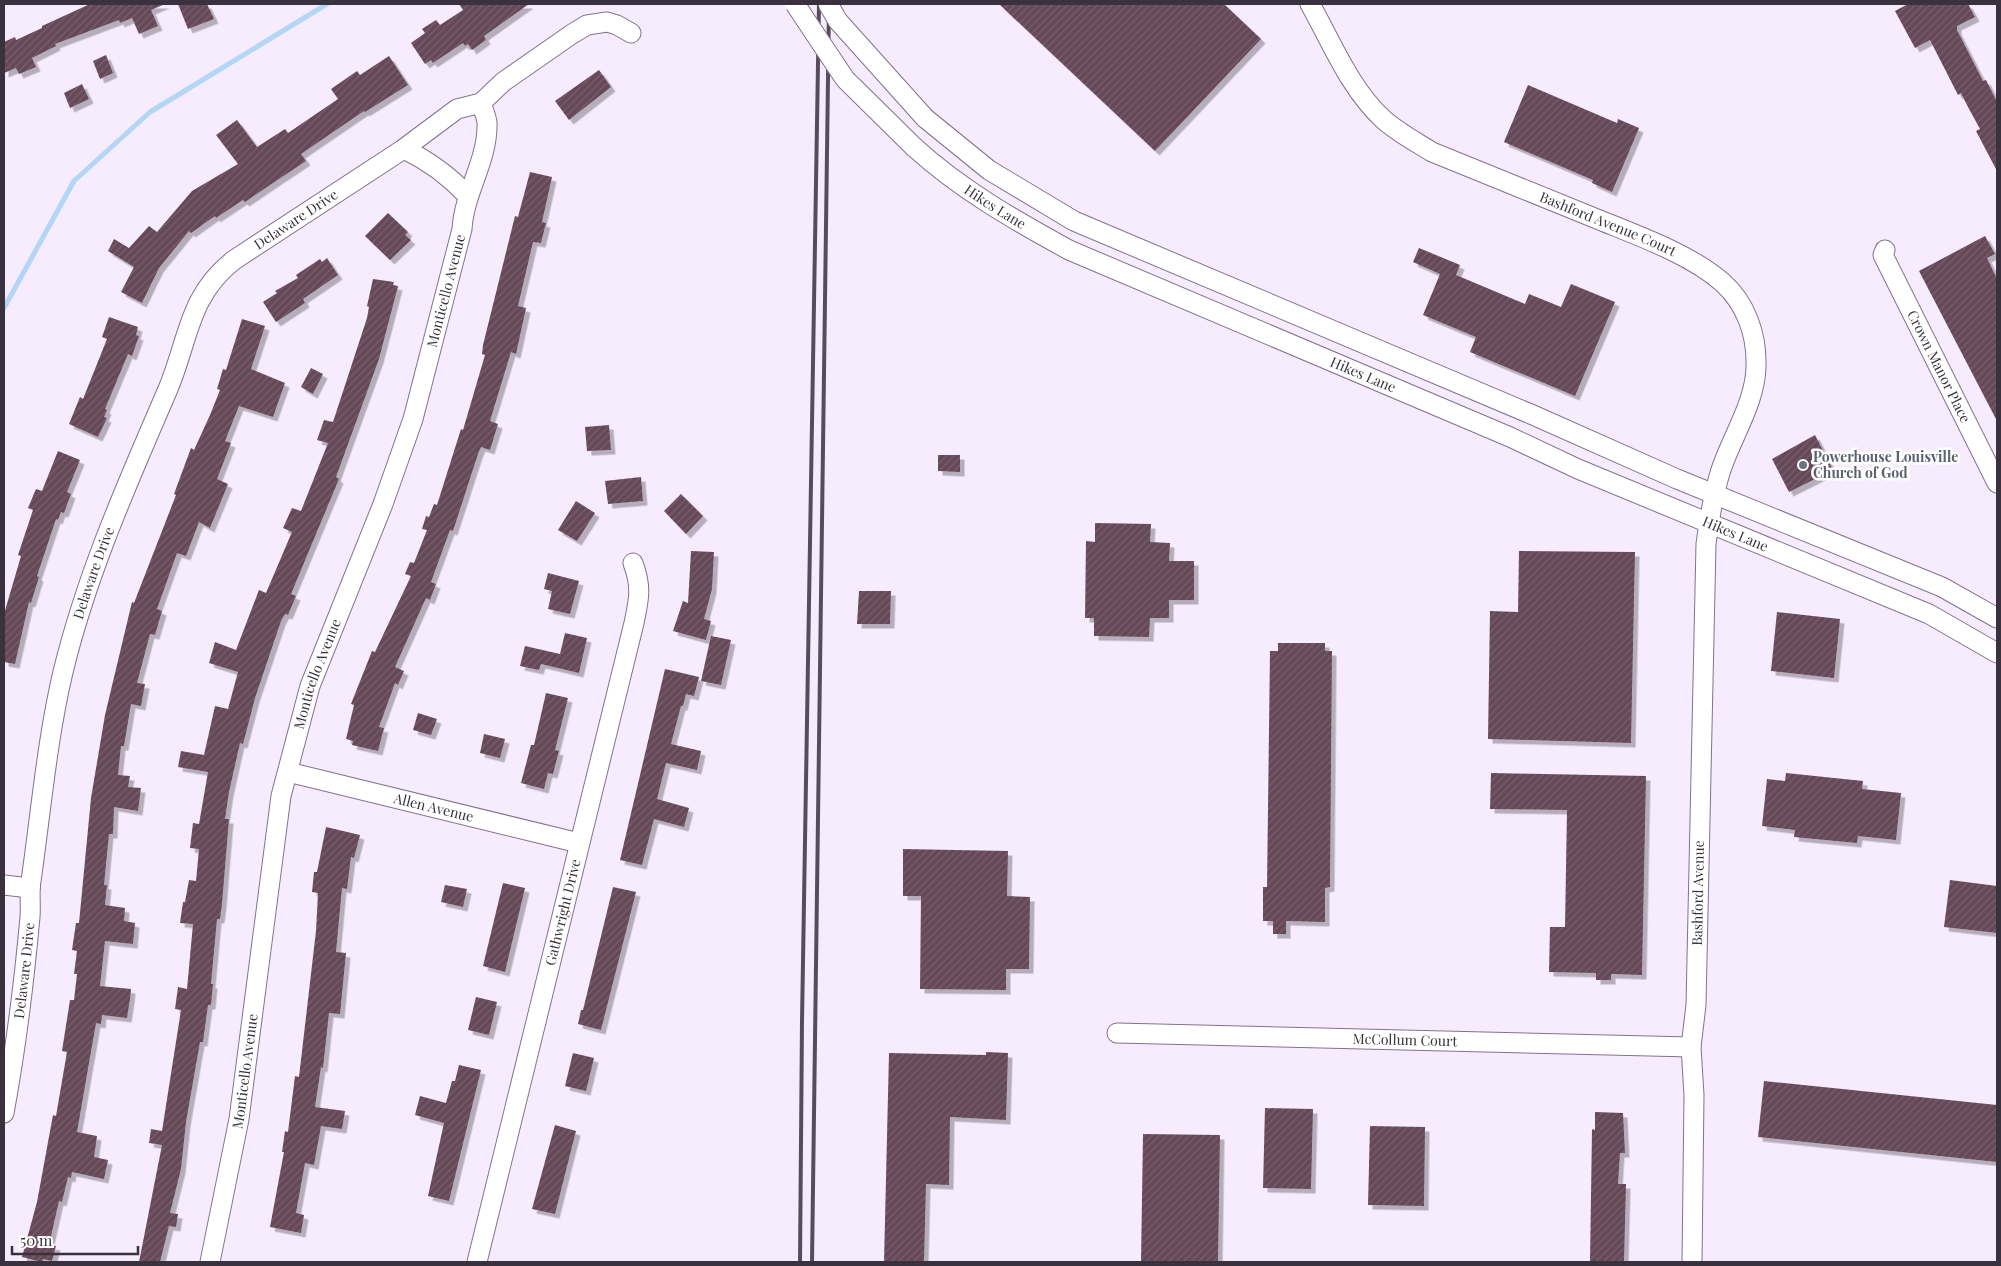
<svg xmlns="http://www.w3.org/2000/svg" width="2001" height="1266" viewBox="0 0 2001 1266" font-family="'Playfair Display',serif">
<defs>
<pattern id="building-hatch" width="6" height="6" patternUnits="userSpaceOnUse" patternTransform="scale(1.25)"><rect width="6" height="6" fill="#654858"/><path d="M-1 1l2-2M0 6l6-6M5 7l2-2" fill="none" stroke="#78606e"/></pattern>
<filter id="shadow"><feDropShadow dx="4.5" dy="4.5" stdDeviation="0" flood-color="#0004"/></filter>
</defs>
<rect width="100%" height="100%" fill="#f7ecfe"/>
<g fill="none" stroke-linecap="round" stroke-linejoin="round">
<!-- stream -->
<polyline stroke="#b3d6f6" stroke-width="5" points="4,308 74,181 150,112 327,4"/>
</g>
<!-- building -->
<g fill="url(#building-hatch)" filter="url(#shadow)">
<polygon points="90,4 165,4 151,10 158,26 139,34 132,18 120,23 119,20 55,44 56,46 32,58 36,67 19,74 16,68 4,73 4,42 15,37 16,40 42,28 42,26"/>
<polygon points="178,4 207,4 214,19 188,29"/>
<polygon points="459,4 529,4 484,36 486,40 472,50 468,44 465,46 463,43 433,63 431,60 425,64 411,43 425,33 422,29 436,20 440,25 463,10"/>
<polygon points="999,4 1224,4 1261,39 1155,151"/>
<polygon points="1908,4 1968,4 1975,17 1957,26 1957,30 1983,81 1986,80 1997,102 1997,171 1976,131 1980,129 1968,107 1961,93 1958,95 1930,40 1915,48 1895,11"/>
<polygon points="106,55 113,73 100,79 93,61"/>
<polygon points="389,56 408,85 365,112 364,111 301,154 306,161 270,185 245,202 243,200 216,218 215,216 191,233 189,231 159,268 142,303 121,292 134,267 108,251 114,239 129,248 149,226 157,232 192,191 238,164 216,135 237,120 257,147 285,129 288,133 338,99 331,89 357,71 360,75"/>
<polygon points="599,70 611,87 569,120 555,101"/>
<polygon points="82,84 89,99 70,108 64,93"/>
<polygon points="1528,85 1617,123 1618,119 1639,128 1612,192 1592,183 1593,180 1504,142"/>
<polygon points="530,172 552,177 542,222 546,223 541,243 533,242 518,306 526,308 516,354 511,352 490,421 498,424 490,450 481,447 478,454 453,531 450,530 431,582 436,584 430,600 426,598 395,667 404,671 398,685 395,683 379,727 384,728 378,751 352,745 353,741 346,739 354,705 351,704 372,651 375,652 411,576 405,574 410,562 414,563 427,530 422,529 426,516 429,517 434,504 437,505 461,429 463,430 485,355 482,354 483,345 515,216 518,217"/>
<polygon points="388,213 408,232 405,235 411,240 390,260 365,236"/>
<polygon points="1985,236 1995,254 1987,258 1997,279 1997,421 1919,271"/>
<polygon points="1419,248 1460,265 1456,275 1525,304 1529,294 1561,307 1571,284 1615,302 1575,396 1470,352 1476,337 1423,315 1440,274 1413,262"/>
<polygon points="327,258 338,275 303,299 305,303 276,322 263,302 277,293 275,291 298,278 296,275 320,259 322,262"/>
<polygon points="373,279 394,282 393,285 398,286 379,359 336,477 339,479 291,594 296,596 288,615 285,614 281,621 255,698 243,744 240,743 229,792 225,819 229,819 222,904 220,919 217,919 211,984 213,984 211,1005 208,1005 203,1042 200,1042 186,1122 181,1169 170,1213 178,1214 176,1227 169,1226 160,1262 139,1262 162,1145 149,1143 151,1129 162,1131 181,1010 175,1009 178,987 187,989 193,924 180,923 183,902 185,902 189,880 196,881 199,849 190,848 193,823 199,824 208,772 178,767 181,751 204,755 215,706 228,709 238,672 209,663 215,642 236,650 259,590 266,593 292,532 283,528 292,508 301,511 328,443 317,440 324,420 333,422 367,318 369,307 367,306"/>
<polygon points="109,317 138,327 136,335 139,336 132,356 128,354 105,409 107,410 104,417 107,418 98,437 69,424 80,397 83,399 107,339 102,337"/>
<polygon points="242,319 265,326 251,369 285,383 273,417 239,406 225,441 231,443 217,479 228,484 210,528 199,522 186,556 177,553 157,609 162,611 155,635 150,634 137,683 145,684 141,706 131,704 124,746 121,746 118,775 130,776 128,787 141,788 138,811 114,807 113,834 109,834 104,885 107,885 105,905 125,908 124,921 135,923 133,944 105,941 100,986 131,989 130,999 127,1018 102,1015 101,1024 96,1023 77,1132 97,1136 94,1157 108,1160 104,1179 72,1172 71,1178 68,1177 62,1202 59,1201 49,1245 56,1246 52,1261 43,1259 42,1262 22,1257 37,1202 53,1115 56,1116 67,1052 62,1051 70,1000 74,1000 77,974 74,974 77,951 72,950 76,923 79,923 91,798 105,715 132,602 134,603 176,495 174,494 191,448 194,450 210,415 220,390 217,389 223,369 226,370"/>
<polygon points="311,368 323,374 313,394 301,387"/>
<polygon points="609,425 611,450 587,451 585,427"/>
<polygon points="1815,435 1833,470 1789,492 1772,459"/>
<polygon points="58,451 80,460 67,492 71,494 64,513 61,512 58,520 56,519 37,576 39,577 31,603 29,602 15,664 4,662 4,614 21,556 18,555 33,510 28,508 36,489 42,491"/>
<polygon points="938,455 960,455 960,472 938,471"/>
<polygon points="641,477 643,501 608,504 605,481"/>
<polygon points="681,494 703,516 686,534 664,511"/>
<polygon points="576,501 595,513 577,541 558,530"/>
<polygon points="1095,523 1151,524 1150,542 1170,543 1169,561 1194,561 1194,600 1169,600 1169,618 1150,618 1149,637 1094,636 1094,618 1085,618 1086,541 1095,542"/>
<polygon points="691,551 714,552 712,589 704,619 711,621 706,640 673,631 683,601 688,603"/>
<polygon points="1519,551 1635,552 1631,743 1488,739 1490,611 1518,612"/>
<polygon points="548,573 579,581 570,614 548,609 552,591 544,589"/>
<polygon points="859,591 891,591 890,624 857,624"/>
<polygon points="1777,612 1840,619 1834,678 1771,671"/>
<polygon points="565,633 587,638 579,673 541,664 539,670 520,666 525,646 560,654"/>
<polygon points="711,636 731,640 721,685 701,681"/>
<polygon points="1278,643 1325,643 1325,651 1332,651 1330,887 1325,888 1325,922 1286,921 1286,934 1273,934 1273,921 1263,921 1263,887 1267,887 1270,651 1278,651"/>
<polygon points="665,669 699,677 694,696 686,694 683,706 681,706 671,744 701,751 697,770 666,763 657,799 689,808 684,827 654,819 642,865 620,860"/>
<polygon points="546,693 568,698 555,750 559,751 553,774 548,773 544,789 521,783 531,745 534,745"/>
<polygon points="418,713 437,719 431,735 413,730"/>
<polygon points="484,734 505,739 500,758 480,753"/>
<polygon points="1491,773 1646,776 1642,975 1611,974 1611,980 1596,980 1596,973 1549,972 1550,927 1565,927 1567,810 1490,809"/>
<polygon points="1786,773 1863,781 1862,789 1901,793 1896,840 1858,836 1857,843 1794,837 1795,830 1762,826 1767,779 1785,781"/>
<polygon points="326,827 360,835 354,858 351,857 347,889 342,888 336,952 346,953 340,1014 329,1013 323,1068 321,1067 315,1107 345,1111 342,1129 321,1126 314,1165 305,1163 296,1213 304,1215 301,1233 270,1227 284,1152 282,1152 285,1131 288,1132 295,1076 299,1077 316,931 318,893 312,892 314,872 317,872"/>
<polygon points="903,849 1008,851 1007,896 1030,897 1029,969 1006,969 1006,990 920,989 921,896 903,896"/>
<polygon points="1950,880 1997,886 1997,933 1944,927"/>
<polygon points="503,883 525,888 505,972 483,966"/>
<polygon points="445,885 467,889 463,907 441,902"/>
<polygon points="613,887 636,892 601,1030 578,1024 581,1010 583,1010"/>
<polygon points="476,997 497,1002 489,1035 468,1030"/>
<polygon points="986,1052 1008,1053 1006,1120 950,1117 949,1185 926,1184 924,1262 884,1262 889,1053 986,1055"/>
<polygon points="573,1053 594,1058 586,1091 565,1086"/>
<polygon points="459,1065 481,1070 449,1201 428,1196 444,1123 415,1115 420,1096 446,1103 452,1081 455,1081"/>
<polygon points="1764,1081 1997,1105 1997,1162 1758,1137"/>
<polygon points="1265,1108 1313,1109 1311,1189 1263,1188"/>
<polygon points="1595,1112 1623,1113 1625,1153 1620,1153 1618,1184 1626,1184 1624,1262 1590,1262 1592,1129 1595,1130"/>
<polygon points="555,1125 576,1131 555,1214 532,1209"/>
<polygon points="1370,1126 1425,1127 1424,1206 1368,1205"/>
<polygon points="1143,1134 1220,1135 1218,1262 1141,1262"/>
</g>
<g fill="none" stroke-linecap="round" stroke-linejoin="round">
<!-- minor casing -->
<g stroke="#83728e" stroke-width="21">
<g id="minor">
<path id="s1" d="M1310,4C1332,43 1350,89 1384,120C1399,133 1416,142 1432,152C1487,174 1542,197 1597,219C1636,235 1690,254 1722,282C1746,303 1757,335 1756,366C1756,402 1730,440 1720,473C1713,496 1709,521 1706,544L1696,1005L1691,1047L1694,1095L1692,1262"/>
<polyline points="925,118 989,170 1074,221 1533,415 1677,479 1942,587 1997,618"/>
<path id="s2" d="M914,147C960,189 1014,220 1069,250L1510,437L1578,469L1929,614L1997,653"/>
<path d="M404,149C429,161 448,175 467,195"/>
<path id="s3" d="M1885,250L1883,255L1997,483"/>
<path id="s4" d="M288,772L579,843"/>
<polyline points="4,885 30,888"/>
<path id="s5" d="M1117,1033L1691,1047"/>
<path id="s6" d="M4,1113C16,1048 24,983 30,917C31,905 29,893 31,881C41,811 47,740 63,672C87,573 128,482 168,389C189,339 188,296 234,260L402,150L457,109L481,103L503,82L572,34L587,25L607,22L617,25L631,33"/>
<path id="s7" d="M210,1262L239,1119L281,796L310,686L383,504L413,419L462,229C464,193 487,162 487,126C488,119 483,110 481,103"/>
<path id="s8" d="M477,1262L634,623C639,599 642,587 633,563"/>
</g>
</g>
<!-- minor -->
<use href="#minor" stroke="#fff" stroke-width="19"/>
<!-- rail -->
<g stroke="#554d5a" stroke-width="4">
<polyline points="800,1262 802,1021 819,4"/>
<polyline points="812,1262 829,4"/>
</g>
<!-- minor-bridge casing -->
<g stroke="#83728e" stroke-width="21" stroke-linecap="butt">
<g id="minor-bridge">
<polyline points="795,4 845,79 914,147"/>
<polyline points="828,4 838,21 925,118"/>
</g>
</g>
<!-- minor-bridge -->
<use href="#minor-bridge" stroke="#fff" stroke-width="19"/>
</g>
<!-- markers -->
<circle fill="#6b7280" stroke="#fff" stroke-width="2" cx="1803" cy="465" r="5"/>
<g text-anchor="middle" stroke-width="5" stroke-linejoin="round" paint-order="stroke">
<!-- street labels -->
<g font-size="14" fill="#39323e" stroke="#fff">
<text dy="5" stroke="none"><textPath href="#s2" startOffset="101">Hikes Lane</textPath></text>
<text dy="5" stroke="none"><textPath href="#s6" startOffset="969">Delaware Drive</textPath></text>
<text dy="5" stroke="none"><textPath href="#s1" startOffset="386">Bashford Avenue Court</textPath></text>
<text dy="5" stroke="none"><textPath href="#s7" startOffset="1004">Monticello Avenue</textPath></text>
<text dy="5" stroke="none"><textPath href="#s3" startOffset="130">Crown Manor Place</textPath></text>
<text dy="5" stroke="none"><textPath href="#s2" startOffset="506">Hikes Lane</textPath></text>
<text dy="5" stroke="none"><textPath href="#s2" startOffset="911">Hikes Lane</textPath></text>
<text dy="5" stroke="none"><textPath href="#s6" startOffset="549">Delaware Drive</textPath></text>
<text dy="5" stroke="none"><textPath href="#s7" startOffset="599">Monticello Avenue</textPath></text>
<text dy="5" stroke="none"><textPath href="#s4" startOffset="150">Allen Avenue</textPath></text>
<text transform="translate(1698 893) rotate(-89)" y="5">Bashford Avenue</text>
<text dy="5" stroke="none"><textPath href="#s8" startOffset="360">Gathwright Drive</textPath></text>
<text dy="5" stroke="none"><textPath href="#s6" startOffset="144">Delaware Drive</textPath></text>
<text dy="5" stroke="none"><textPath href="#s5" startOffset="288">McCollum Court</textPath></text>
<text dy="5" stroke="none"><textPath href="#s7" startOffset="194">Monticello Avenue</textPath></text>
</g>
<!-- worship labels -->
<g font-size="14" font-weight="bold" fill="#5b616d" stroke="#fff" text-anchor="start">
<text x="1813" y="462">Powerhouse Louisville<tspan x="1813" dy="16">Church of God</tspan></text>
</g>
</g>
<!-- border -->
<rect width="2001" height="1266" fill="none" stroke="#39323e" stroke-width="10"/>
<!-- scale -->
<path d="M12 1246v8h126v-8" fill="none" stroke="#39323e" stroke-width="2.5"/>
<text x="20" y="1246" font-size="15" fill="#39323e" stroke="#ffffff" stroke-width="4" paint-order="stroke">50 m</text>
</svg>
